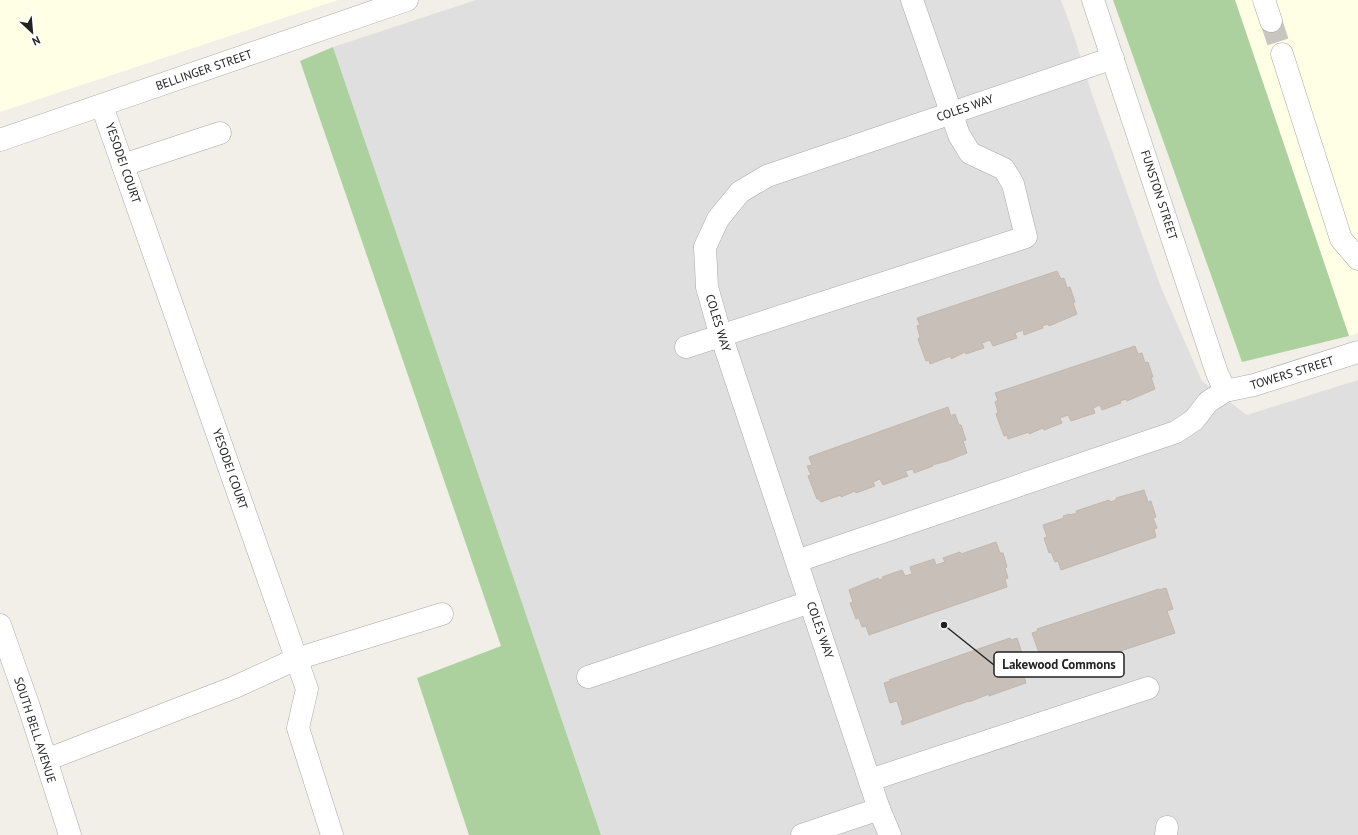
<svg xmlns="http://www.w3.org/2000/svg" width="1358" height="835" viewBox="0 0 1358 835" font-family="'PT Sans',sans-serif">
<rect width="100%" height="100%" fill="#f2efe9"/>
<!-- residential -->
<polygon fill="#e0dfdf" points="476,0 1061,0 1073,33 1092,94 1160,285 1202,381 1247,415 1358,380 1358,835 601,835 333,47"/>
<!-- education -->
<g fill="#ffffe5">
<polygon points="0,0 338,0 0,112"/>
<polygon points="1235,0 1358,0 1358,333 1349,336"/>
</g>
<!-- forest -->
<g fill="#add19e">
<polygon points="1113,0 1235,0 1349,336 1242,362"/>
<polygon points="333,47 601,835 469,835 417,678 501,646 300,61"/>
</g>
<!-- building -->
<g fill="#c7bfb8" stroke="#c4b6ab">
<polygon points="1057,271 1061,279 1064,278 1067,288 1070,287 1075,302 1073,303 1077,314 1049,326 1048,324 1042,326 1043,328 1024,335 1023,330 1015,333 1017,338 993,346 990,340 982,343 984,348 966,354 965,352 951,359 951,356 930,364 929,360 926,361 918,339 920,337 917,326 920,325 917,318"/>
<polygon points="1135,346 1138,354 1142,353 1145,363 1148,362 1153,377 1151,377 1155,389 1127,401 1126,399 1120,401 1121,403 1102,410 1100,405 1093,408 1095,413 1071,421 1068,415 1060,418 1062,423 1044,430 1043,428 1029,434 1029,432 1008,439 1007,435 1004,436 996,414 998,412 995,402 998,400 995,393"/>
<polygon points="948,407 951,416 955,414 959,425 961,425 966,440 963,441 967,453 947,461 932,465 933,466 914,473 913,469 905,471 908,476 883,485 880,479 873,482 875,486 856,493 855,491 841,497 841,495 821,502 819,499 817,499 808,476 811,475 807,466 812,465 809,457"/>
<polygon points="1144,490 1148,502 1151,501 1156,517 1153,518 1157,528 1154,529 1156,537 1061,570 1058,561 1055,562 1051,552 1049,553 1044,538 1047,537 1043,525 1064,518 1063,516 1070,514 1070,515 1077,513 1076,511 1109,500 1110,502 1116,500 1116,498"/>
<polygon points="996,542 1000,553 1003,553 1007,567 1005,568 1008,578 1005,579 1007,587 869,635 866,626 862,627 859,618 856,619 850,603 853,602 849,590 878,578 879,580 883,579 882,577 902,570 905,576 912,574 910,567 934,559 936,565 945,562 943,558 960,552 961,554"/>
<polygon points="1166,588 1173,609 1167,611 1175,633 1051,674 1050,671 1052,670 1045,651 1039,653 1032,633 1038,631 1037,629 1159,589 1159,590"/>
<polygon points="1010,638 1011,640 1017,638 1024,659 1019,661 1026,683 989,696 989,694 969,702 969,701 902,725 901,721 903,720 897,701 890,703 884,683 890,681 889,680"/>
</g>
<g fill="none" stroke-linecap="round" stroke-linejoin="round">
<!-- minor-tunnel -->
<polyline stroke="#c8c6c1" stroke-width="22" stroke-dasharray="22 11" stroke-linecap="butt" points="1271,21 1282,54"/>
<!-- minor casing -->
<g stroke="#a9a9a9" stroke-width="23">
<g id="minor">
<polyline points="1093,0 1217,373 1225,391"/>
<polyline points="1264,0 1271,21"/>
<polyline points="1282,54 1341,239 1358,259"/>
<polyline points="102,106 307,689 298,728 332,835"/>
<polyline points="0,140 407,0"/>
<polyline points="123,165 220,133"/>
<polyline points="686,347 1026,237 1013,184 1004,169 970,153 959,135 912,0"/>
<polyline points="797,561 1176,432 1194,420 1208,402 1225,391 1254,385 1358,352"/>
<polyline points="0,625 29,707 70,835"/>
<polyline points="588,677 810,602"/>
<polyline points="46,760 235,687 296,659 442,614"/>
<polyline points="870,780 1148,688"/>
<polyline points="802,835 879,809"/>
<polyline points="890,835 879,809 718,326 707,287 705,247 718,219 740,192 767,176 1113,58"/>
<polyline points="1166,835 1167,827"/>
</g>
</g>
<!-- minor -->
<use href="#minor" stroke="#fff" stroke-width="22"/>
</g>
<g text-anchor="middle" stroke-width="4" stroke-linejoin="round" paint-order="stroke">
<!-- street labels -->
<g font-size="12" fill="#222" stroke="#fff">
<text transform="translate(204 70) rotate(-19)" y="4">BELLINGER STREET</text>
<text transform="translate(965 108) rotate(-19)" y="4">COLES WAY</text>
<text transform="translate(123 163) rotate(71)" y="4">YESODEI COURT</text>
<text transform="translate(1159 195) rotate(72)" y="4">FUNSTON STREET</text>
<text transform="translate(718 323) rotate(73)" y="4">COLES WAY</text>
<text transform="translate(1292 373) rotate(-17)" y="4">TOWERS STREET</text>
<text transform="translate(230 469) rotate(71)" y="4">YESODEI COURT</text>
<text transform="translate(820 630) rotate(71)" y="4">COLES WAY</text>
<text transform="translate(35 730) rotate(72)" y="4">SOUTH BELL AVENUE</text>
</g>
</g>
<!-- callouts -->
<path fill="none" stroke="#222" stroke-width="1.5" d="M944 625L994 665"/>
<circle fill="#222" stroke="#fff" stroke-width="1.5" cx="944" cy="625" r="4"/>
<rect fill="#fff" stroke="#222" stroke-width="1.5" x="994" y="652" width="130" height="25" rx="4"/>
<g font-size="13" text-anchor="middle" font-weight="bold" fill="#222">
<text x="1059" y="669">Lakewood Commons</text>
</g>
<!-- north arrow -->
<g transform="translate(32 32) rotate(154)" stroke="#ffffff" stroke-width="3" paint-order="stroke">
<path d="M0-3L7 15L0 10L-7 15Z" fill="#222222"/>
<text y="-6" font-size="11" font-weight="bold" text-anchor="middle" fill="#222222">N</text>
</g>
</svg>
